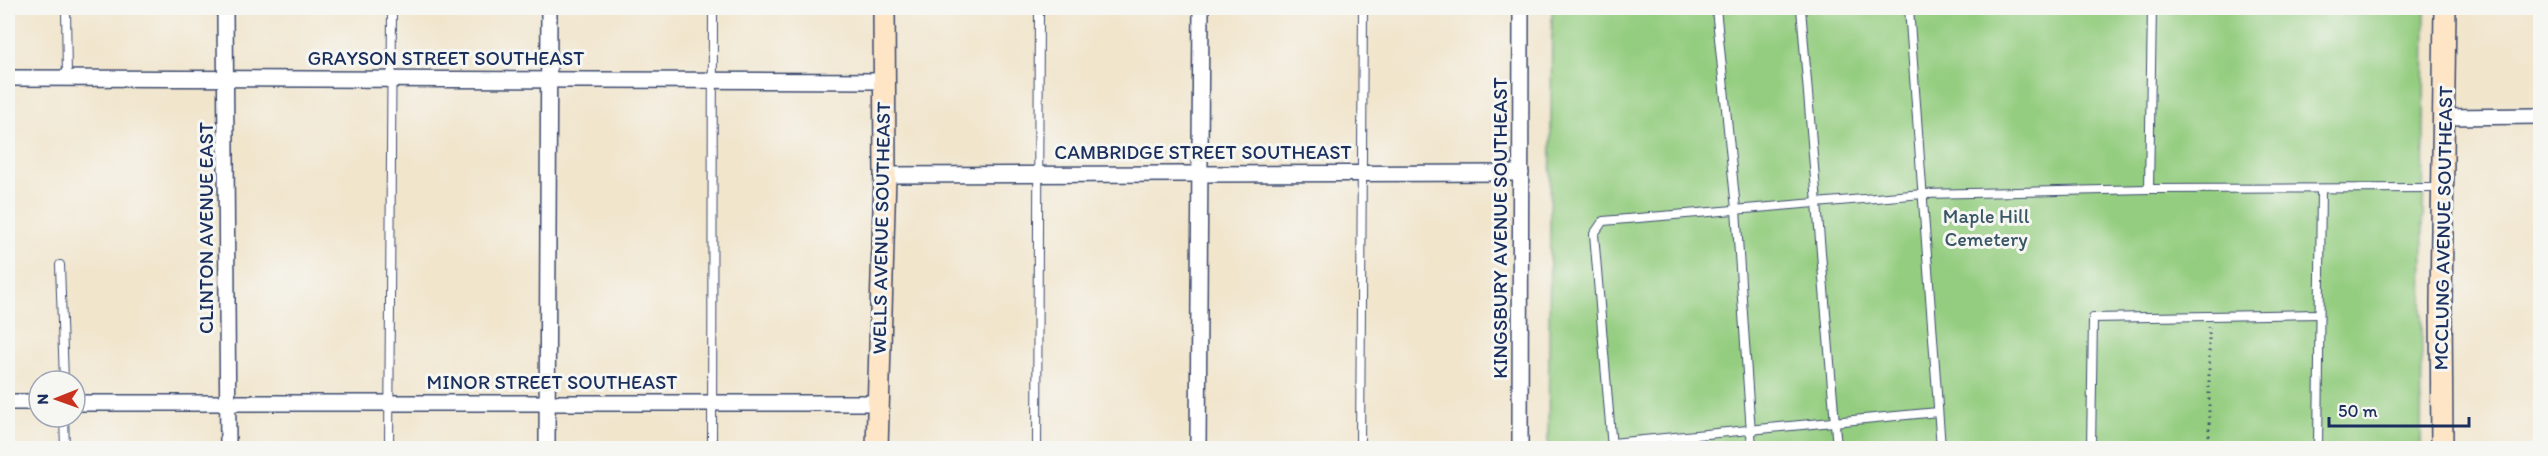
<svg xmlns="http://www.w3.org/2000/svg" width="2548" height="456" viewBox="0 0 2548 456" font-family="Itim,sans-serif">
<rect width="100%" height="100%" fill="#f6f6f2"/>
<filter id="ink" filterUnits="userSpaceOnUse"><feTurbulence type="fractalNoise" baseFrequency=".0167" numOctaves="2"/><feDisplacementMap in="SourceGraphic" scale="12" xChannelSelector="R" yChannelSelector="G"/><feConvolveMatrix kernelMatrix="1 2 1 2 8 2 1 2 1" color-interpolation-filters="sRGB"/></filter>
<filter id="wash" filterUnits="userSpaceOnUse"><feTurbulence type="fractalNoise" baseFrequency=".008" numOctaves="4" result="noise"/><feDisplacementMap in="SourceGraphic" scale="24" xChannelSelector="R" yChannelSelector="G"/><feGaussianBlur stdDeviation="1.35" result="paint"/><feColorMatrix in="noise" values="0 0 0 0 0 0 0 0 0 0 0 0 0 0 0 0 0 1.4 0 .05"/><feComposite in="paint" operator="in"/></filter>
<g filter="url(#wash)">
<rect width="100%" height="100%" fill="#f1e5cc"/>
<!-- green -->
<polygon fill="#94cd80" stroke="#587e6f" stroke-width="1.5" points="1552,8 2425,8 2421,448 1548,448"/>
</g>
<g filter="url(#ink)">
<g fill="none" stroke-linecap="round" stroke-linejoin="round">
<!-- lane casing -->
<g stroke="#3b4a6e" stroke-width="10">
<g id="lane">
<polyline points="66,8 67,78"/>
<polyline points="1716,8 1736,209 1752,448"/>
<polyline points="1801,8 1837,448"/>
<polyline points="1909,8 1941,448"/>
<polyline points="2149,189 2152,8"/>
<polyline points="60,265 64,381"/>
<polyline points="64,417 65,448"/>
<polyline points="1612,443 1938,412"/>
<polyline points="389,448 392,8"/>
<polyline points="712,448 713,8"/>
<polyline points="1037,448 1039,8"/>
<polyline points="1360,448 1363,8"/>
<polyline points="1612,448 1594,234 1603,221 1923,194 2149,189 2440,188"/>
<polyline points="2091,448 2093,318 2319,314"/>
<polyline points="2318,448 2321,189"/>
</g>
</g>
<!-- street casing -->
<g stroke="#3b4a6e" stroke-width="18">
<g id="street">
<polyline points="225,8 228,448"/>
<polyline points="8,78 884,81"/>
<polyline points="2444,117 2540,116"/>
<polyline points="885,175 1521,173"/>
<polyline points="8,402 39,402"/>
<polyline points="75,403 877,403"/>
<polyline points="547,448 549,8"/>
<polyline points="1198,448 1201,8"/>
<polyline points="1520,448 1521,8"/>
</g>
</g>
<!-- secondary casing -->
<g stroke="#3b4a6e" stroke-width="24">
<g id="secondary">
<polyline points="877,448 885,175 884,8"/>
<polyline points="2442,448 2441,304 2445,8"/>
</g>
</g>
<!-- path -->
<polyline stroke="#3b4a6e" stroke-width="3" stroke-dasharray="1.5 4.5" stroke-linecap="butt" points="2209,448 2209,327"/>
<!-- lane -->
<use href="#lane" stroke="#fff" stroke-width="8"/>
<!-- street -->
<use href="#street" stroke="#fff" stroke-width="15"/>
<!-- secondary -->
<use href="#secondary" stroke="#fde5c5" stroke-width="21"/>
</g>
</g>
<g text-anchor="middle" stroke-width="6" stroke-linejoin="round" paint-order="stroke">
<!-- street labels -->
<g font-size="20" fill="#1b2f5e" stroke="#f6f6f2">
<text x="446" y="65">GRAYSON STREET SOUTHEAST</text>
<text x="1203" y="159">CAMBRIDGE STREET SOUTHEAST</text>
<text transform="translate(206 228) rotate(-90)" y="7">CLINTON AVENUE EAST</text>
<text transform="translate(881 228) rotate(-89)" y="7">WELLS AVENUE SOUTHEAST</text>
<text transform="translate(1500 228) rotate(-90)" y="7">KINGSBURY AVENUE SOUTHEAST</text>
<text transform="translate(2443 228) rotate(-89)" y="7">MCCLUNG AVENUE SOUTHEAST</text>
<text x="552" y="389">MINOR STREET SOUTHEAST</text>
</g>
<!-- park labels -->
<g font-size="20" fill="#395666" stroke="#f6f6f2">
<text x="1986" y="223">Maple Hill<tspan x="1986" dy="23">Cemetery</tspan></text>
</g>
</g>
<!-- margin -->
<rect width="2548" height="456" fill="none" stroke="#f6f6f2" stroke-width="30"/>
<!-- north arrow -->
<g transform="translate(57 399) rotate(269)"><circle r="28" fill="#f6f6f2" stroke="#9ea6b7" stroke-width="1.5"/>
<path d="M0-4.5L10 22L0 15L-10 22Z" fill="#c8321e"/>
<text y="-9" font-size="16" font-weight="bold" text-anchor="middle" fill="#1b2f5e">N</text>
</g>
<!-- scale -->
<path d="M2329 417v9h140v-9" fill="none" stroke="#1b2f5e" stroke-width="3"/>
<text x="2338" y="417" font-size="18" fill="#1b2f5e" stroke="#f6f6f2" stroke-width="4.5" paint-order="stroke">50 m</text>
</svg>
